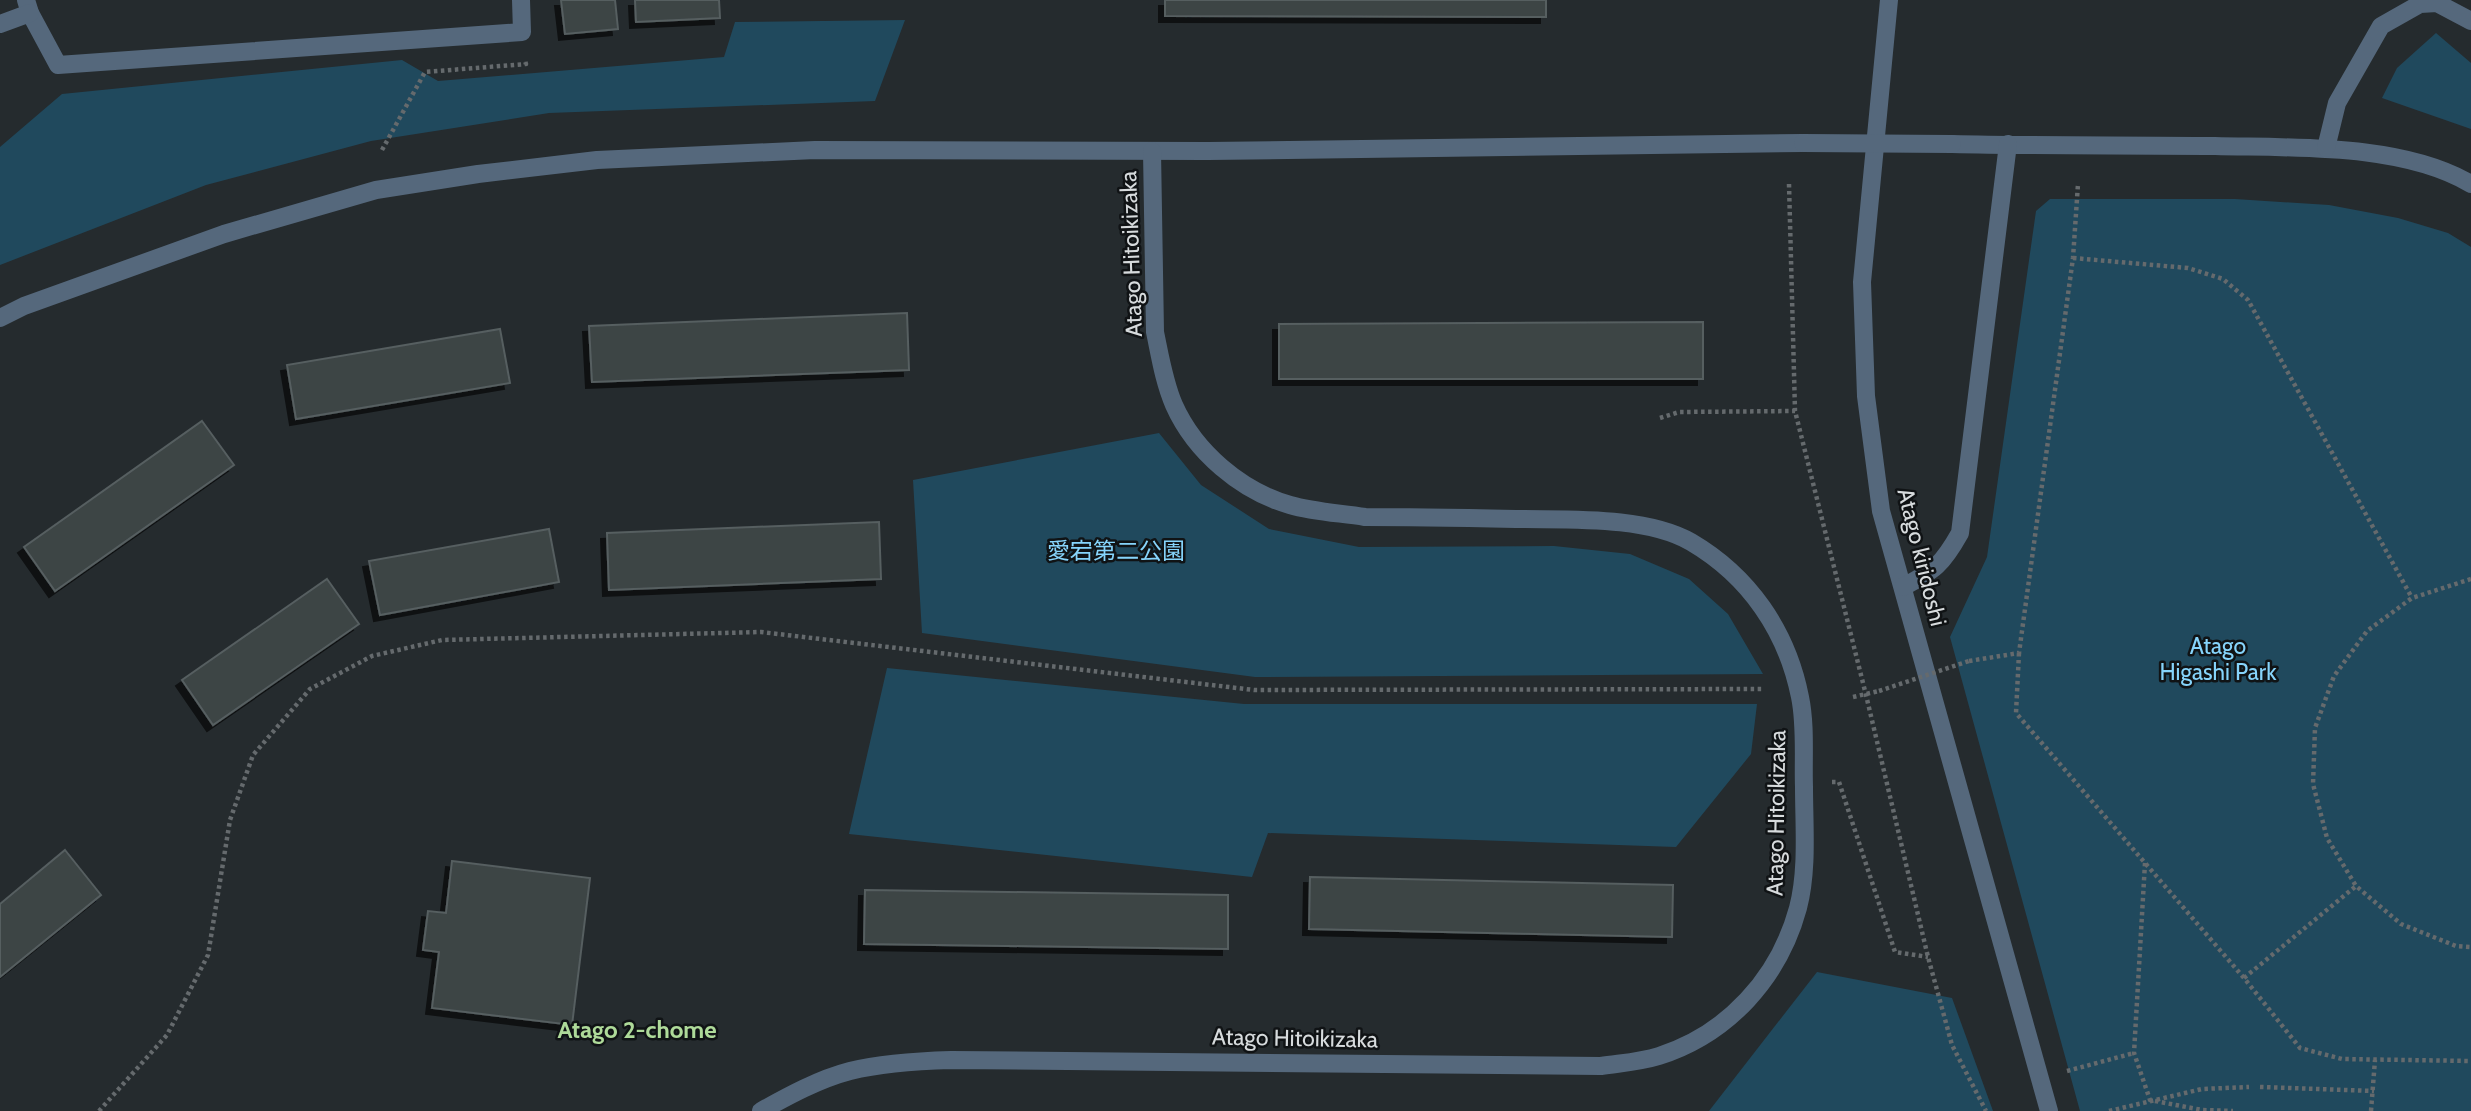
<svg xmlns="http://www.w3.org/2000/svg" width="2471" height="1111" viewBox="0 0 2471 1111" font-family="Cabin,'Noto Sans JP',sans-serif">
<defs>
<filter id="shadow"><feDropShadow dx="-6" dy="6" stdDeviation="0" flood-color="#0009"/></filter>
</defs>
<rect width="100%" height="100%" fill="#252b2e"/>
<!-- green -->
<g fill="#20495d">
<polygon points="905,20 875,101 549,113 371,141 206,185 0,265 0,147 62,94 402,60 438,81 724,57 735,22"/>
<polygon points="2436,33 2471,63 2471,129 2382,98 2397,68"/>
<polygon points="2050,199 2235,199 2329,205 2398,218 2448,233 2471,247 2471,1111 2080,1111 1950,637 1987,557 2036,211"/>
<polygon points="1159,433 1201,485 1269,529 1359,547 1554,546 1630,554 1689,579 1728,614 1763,674 1255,677 922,633 913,480"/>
<polygon points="887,668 1244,704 1757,704 1751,754 1676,847 1268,833 1252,877 849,834"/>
<polygon points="1817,972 1952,998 1993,1111 1709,1111"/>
</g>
<!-- building -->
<g fill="#3c4445" stroke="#565e60" stroke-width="2" filter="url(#shadow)">
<polygon points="561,0 615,0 618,29 565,34"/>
<polygon points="635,0 719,0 720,18 636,22"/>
<polygon points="1165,0 1546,0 1546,17 1165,16"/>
<polygon points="907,313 909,370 592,382 589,326"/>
<polygon points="1703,322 1703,379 1279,379 1279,324"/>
<polygon points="500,329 510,383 296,419 287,365"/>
<polygon points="202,421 234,465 55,591 24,547"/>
<polygon points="879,522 881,579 609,590 607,533"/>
<polygon points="549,529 559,582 380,615 369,561"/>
<polygon points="327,579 359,624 213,725 182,680"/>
<polygon points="65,850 101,895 0,977 0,904"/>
<polygon points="452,861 590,878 572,1025 432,1008 439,952 423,950 428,911 446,913"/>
<polygon points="1310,877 1673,885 1672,937 1309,929"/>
<polygon points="865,890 1228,895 1228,949 864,944"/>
</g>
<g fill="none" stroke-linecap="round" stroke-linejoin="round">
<!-- path -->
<g stroke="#656a6d" stroke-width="4.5" stroke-dasharray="3.5 3.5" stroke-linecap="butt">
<polyline points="382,150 425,72 526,64 525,61"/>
<polyline points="1789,184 1795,411 1866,695 1928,957 1952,1045 1986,1111"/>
<polyline points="2073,258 2188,268 2223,279 2248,300 2412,598"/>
<polyline points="1660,418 1679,412 1795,411"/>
<polyline points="2471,579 2412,598 2367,631 2334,676 2315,728 2313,784 2327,838 2356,886 2401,924 2456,946 2471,947"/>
<polyline points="2019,653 2016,713 2244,978 2300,1048 2342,1059 2471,1061"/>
<polyline points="1969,661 2019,653 2073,258 2078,184"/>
<polyline points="1853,697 1879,691"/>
<polyline points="1832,782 1839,782 1895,952 1928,957"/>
<polyline points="2145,863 2134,1053 2150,1100 2202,1110 2233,1111"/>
<polyline points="2244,978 2356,886"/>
<polyline points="2067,1071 2134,1053"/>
<polyline points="2260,1087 2374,1091"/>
<polyline points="99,1111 167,1035 208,955 230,820 253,755 310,689 372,656 442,640 761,632 1254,690 1762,689"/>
<polyline points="2109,1111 2202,1089 2249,1087"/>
<polyline points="2371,1111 2375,1060"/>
</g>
<!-- minor -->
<g stroke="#55687c" stroke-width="18">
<polyline points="26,0 30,13 58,65 522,32 521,0"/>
<polyline points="1889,0 1862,282 1866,396 1881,511 2049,1111"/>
<polyline points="0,24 30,13"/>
<path d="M1952,144C2040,146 2127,145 2215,146C2293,148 2402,143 2471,184"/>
<polyline points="2326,148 2337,103 2381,26 2420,4 2437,3 2471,21"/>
<polyline points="0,318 24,306 224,234 376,190 478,174 597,160 815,150 1208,151 1803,143"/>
<path d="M1903,587C1935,570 1942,565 1960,533L2008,144"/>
<path d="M761,1111C788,1096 819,1079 850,1071C883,1063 917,1061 951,1060L1601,1066C1620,1063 1640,1062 1659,1056C1728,1034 1779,978 1798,908C1808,870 1804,826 1804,787C1803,758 1806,726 1800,697C1787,631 1749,576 1691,542C1646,516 1569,520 1519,519C1467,518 1416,517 1365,517C1340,513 1314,512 1290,505C1241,491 1195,452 1174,405C1164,382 1160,356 1155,332L1152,151"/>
</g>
<!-- path-bridge -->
<polyline stroke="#656a6d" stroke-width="4.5" stroke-dasharray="3.5 3.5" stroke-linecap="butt" points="1879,691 1969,661"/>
<!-- minor-bridge -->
<polyline stroke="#55687c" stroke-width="18" points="1803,143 1952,144"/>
</g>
<g text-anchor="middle" stroke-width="5" stroke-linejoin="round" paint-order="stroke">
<!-- street labels -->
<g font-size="23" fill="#d7dbdd" stroke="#101315">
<text transform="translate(1131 254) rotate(-92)" y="8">Atago Hitoikizaka</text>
<text transform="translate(1922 557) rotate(76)" y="8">Atago kiridoshi</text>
<text transform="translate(1776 813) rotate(-89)" y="8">Atago Hitoikizaka</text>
<text transform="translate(1295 1038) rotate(1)" y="8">Atago Hitoikizaka</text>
</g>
<!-- park labels -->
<g font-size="23" fill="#86d4fb" stroke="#101315">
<text x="1116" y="559">愛宕第二公園</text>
<text x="2218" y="654">Atago<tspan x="2218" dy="26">Higashi Park</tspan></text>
</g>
<!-- neighbourhood labels -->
<g font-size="24" font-weight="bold" fill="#aeda99" stroke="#101315">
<text x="637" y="1038">Atago 2-chome</text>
</g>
</g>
</svg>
